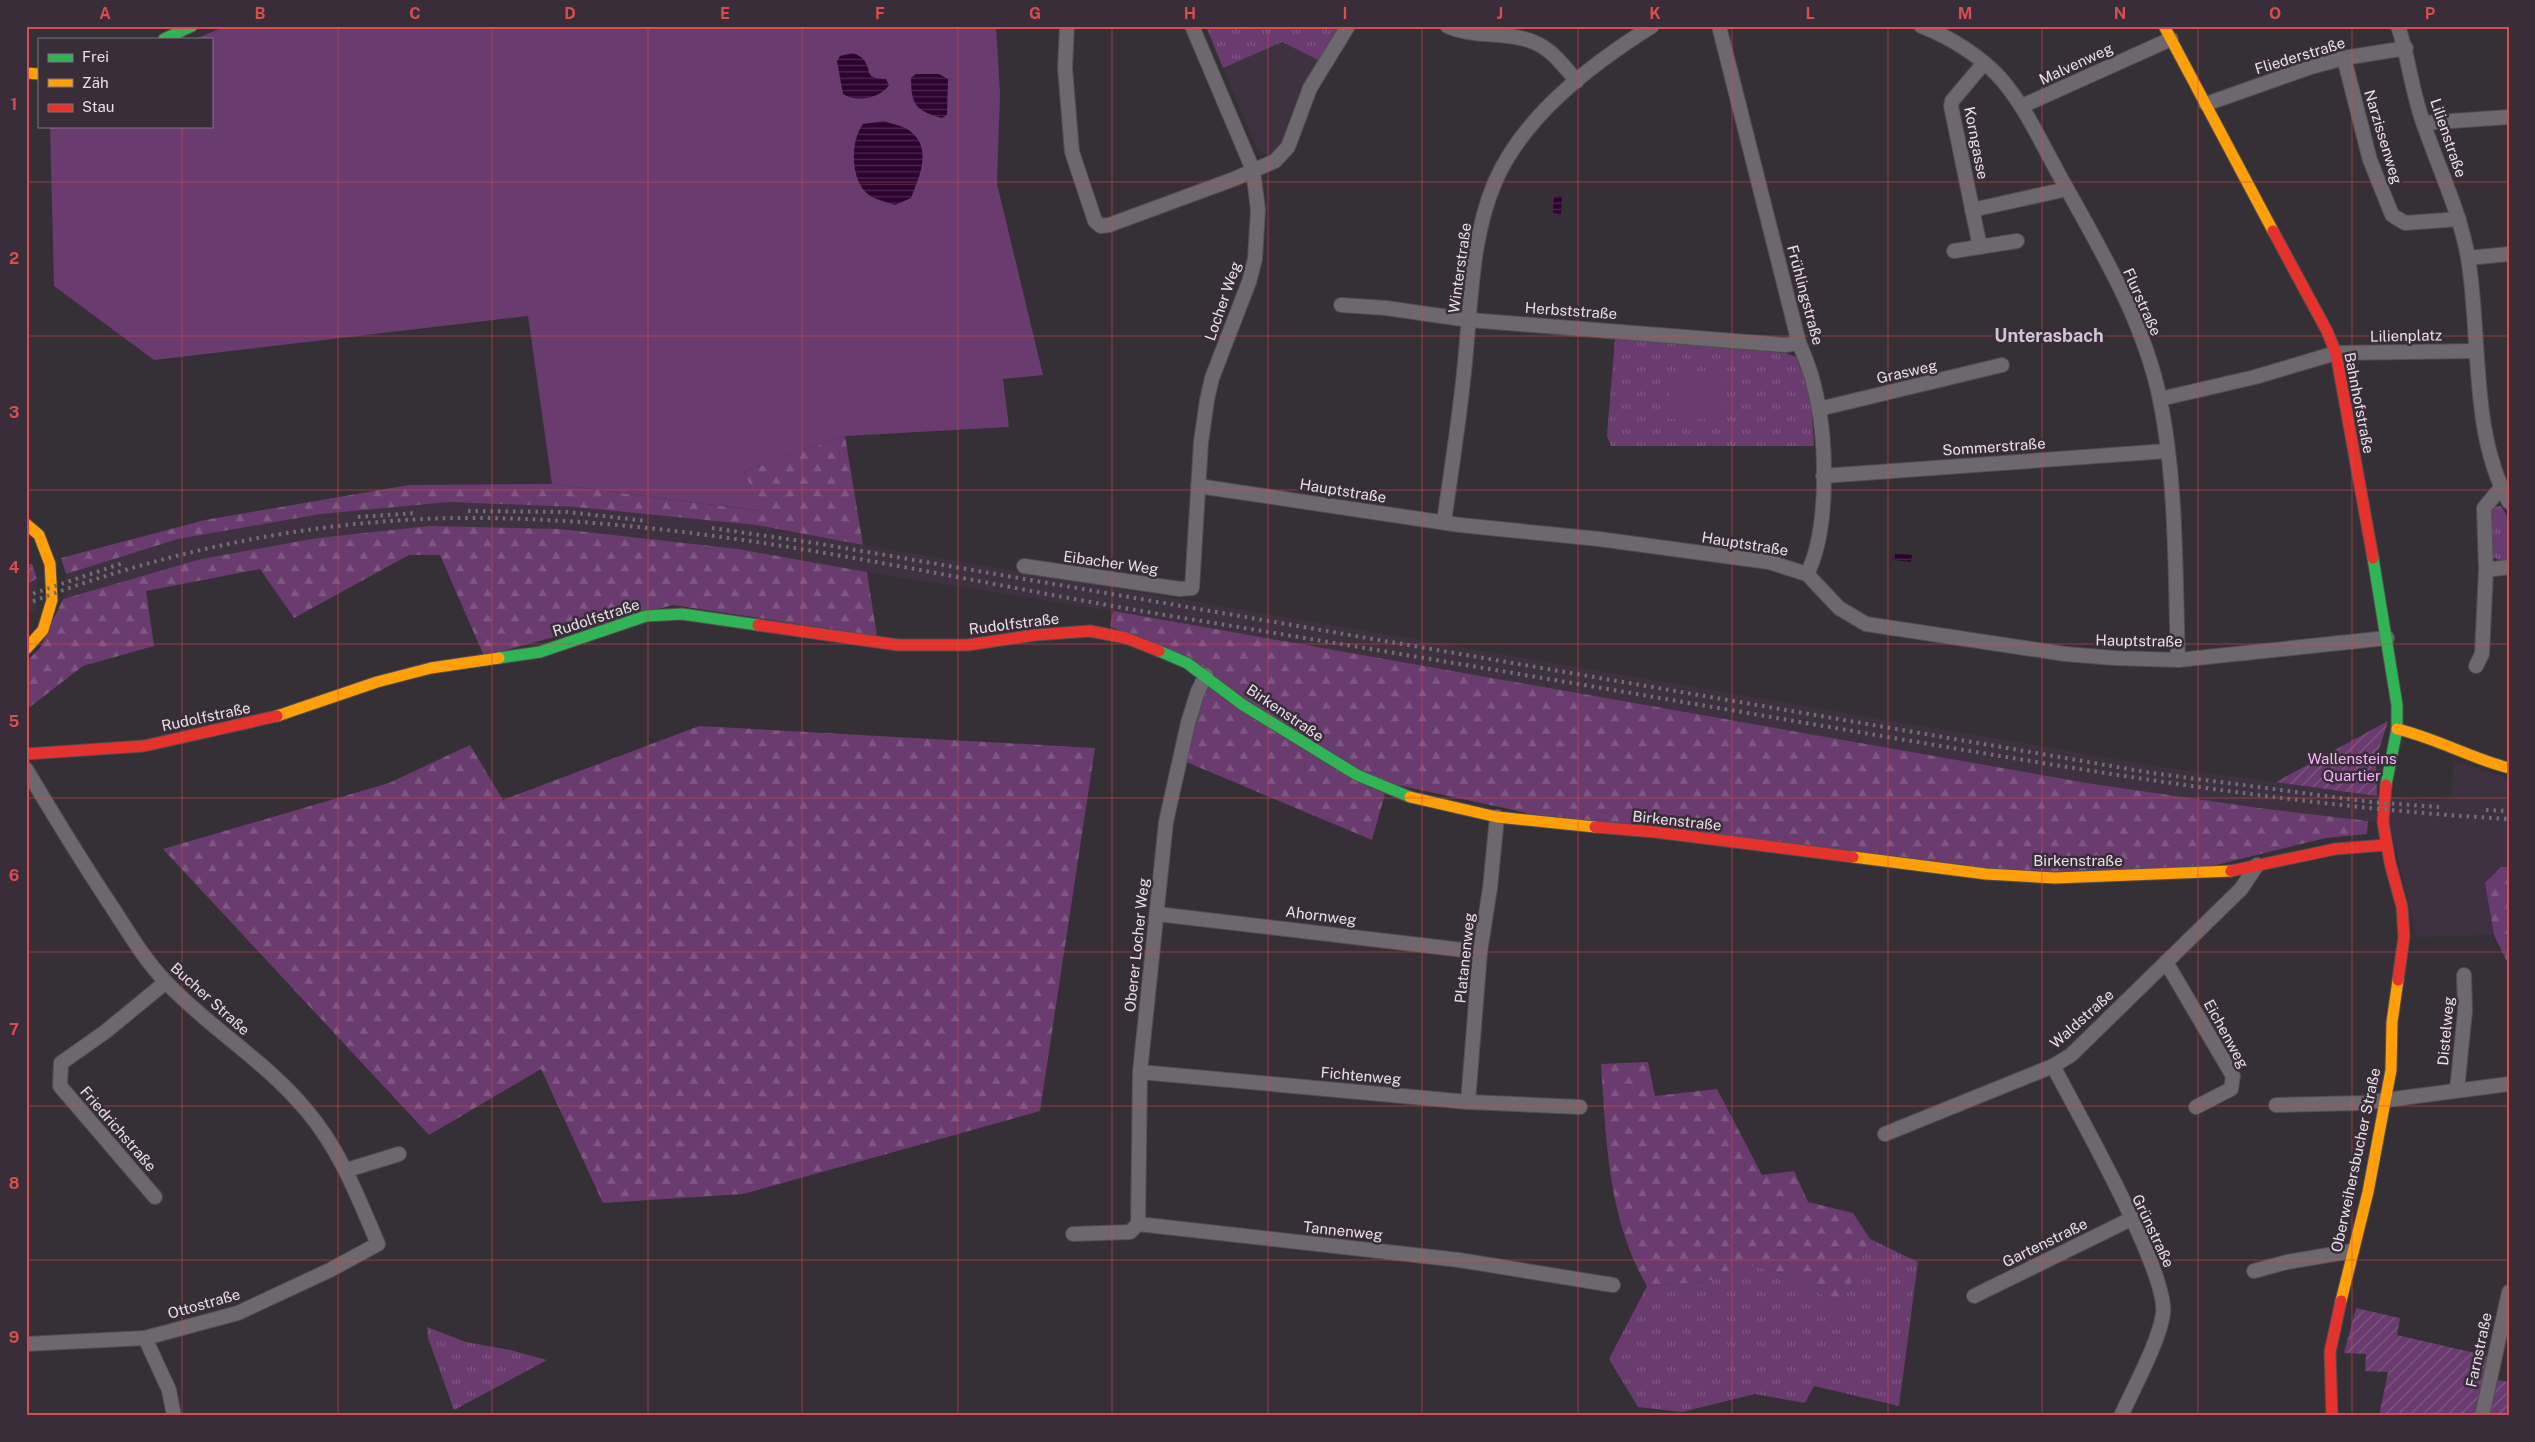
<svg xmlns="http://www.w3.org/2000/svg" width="2535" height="1442" viewBox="0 0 2535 1442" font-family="'Public Sans',sans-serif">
<defs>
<pattern id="grass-tufts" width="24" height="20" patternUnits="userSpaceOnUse" patternTransform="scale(1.25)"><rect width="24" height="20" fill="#6a3b6e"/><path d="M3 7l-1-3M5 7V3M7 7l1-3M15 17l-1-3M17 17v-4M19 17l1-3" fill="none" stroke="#7f5783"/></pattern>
<pattern id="forest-firs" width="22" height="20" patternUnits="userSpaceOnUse" patternTransform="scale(1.25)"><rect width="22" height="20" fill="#6a3b6e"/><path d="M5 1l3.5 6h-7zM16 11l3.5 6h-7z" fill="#7f5783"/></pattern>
<pattern id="garden-furrows" width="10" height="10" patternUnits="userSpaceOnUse" patternTransform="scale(1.25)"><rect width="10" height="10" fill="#6a3b6e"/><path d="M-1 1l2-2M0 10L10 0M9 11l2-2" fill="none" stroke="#7f5783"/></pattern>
<pattern id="water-rules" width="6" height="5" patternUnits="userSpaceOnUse" patternTransform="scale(1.25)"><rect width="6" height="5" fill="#2d0430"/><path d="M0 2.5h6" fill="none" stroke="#4b284e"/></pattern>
</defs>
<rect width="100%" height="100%" fill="#353035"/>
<!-- built -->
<g fill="#3f3240">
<polygon points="1282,42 1318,60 1304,87 1283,147 1270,155 1258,151 1223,68"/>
<polygon points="449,502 575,507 756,525 863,545 2168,768 2388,797 2436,801 2451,798 2454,761 2509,779 2509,867 2501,867 2485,884 2494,935 2417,937 2389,821 2368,821 2259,808 2093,784 1113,611 867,572 738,549 560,529 430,526 317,538 201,559 63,599 66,574 178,539 321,514"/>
<polygon points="37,579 36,611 26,616 26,584"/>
</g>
<!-- grass -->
<g fill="url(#grass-tufts)">
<polygon points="1206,26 1340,26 1318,60 1282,42 1223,68"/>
<polygon points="1615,338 1785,353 1799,358 1810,390 1814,446 1611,446 1607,436"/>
<polygon points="2501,506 2509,519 2507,525 2509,529 2507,564 2491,556 2490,512 2494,507"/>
<polygon points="1870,1239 1918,1262 1899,1406 1814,1386 1805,1403 1755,1394 1682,1412 1638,1407 1609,1359 1647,1286 1706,1282 1749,1265 1789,1275 1823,1295 1837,1313"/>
<polygon points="427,1327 466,1342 510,1350 547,1360 454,1410 428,1338"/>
</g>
<!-- forest -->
<g fill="url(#forest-firs)">
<polygon points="845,436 863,545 756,525 575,507 449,502 321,514 178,539 66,574 61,558 205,520 409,485 552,484 760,511 744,471"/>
<polygon points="430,526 560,529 738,549 867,572 877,636 673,605 484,656 440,555 409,555 294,618 260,569 146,591 154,646 83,666 26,710 26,662 40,648 63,599 201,559 317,538"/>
<polygon points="1113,611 2093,784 2259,808 2368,821 2367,834 2326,838 2208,867 2030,879 1550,818 1388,783 1372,840 1184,761 1211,674 1110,626"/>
<polygon points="699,726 1095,748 1040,1111 743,1194 603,1203 541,1069 429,1135 163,849 389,783 470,745 503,800"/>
<polygon points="2501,867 2509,867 2509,966 2494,935 2485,883"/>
<path d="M1648,1062L1655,1096L1717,1089L1762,1175L1794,1171L1808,1202L1853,1213L1870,1239L1837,1314L1823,1295L1789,1275L1749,1265L1706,1282L1647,1286C1608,1220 1606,1139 1601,1064Z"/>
</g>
<!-- garden -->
<g fill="url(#garden-furrows)">
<polygon points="26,564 32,564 37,579 26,584"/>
<polygon points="2388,721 2376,759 2377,796 2276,782"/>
<polygon points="2356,1308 2400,1318 2397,1335 2488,1356 2485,1378 2509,1382 2509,1416 2379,1416 2388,1372 2365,1371 2366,1354 2344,1353"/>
</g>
<!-- pitch -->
<g fill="#6a3b6e">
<polygon points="226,26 996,26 1000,93 997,184 1043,375 1003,379 1009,427 845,436 744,471 761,511 552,484 528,316 154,360 54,286 50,126 211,126 211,39 195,39"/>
<rect x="1670" y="378" width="50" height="41"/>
</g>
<!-- water -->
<g fill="url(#water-rules)">
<path d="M853,53C856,54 862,57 864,60C873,73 863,78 886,79L889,85C881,98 856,103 843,94L837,61L840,56Z"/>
<path d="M916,74H939L948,79L947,115L942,118C916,111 911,105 911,78Z"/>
<path d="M884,121C892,124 904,126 910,131C933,148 919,178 911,198L895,205C887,202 876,200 869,195C850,181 850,141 863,124Z"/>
<polygon points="1554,196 1562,196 1561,214 1553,213"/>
<polygon points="1895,553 1912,555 1911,562 1894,560"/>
</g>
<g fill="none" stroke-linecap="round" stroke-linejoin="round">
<!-- street casing -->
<g stroke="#514d51" stroke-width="16">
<g id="street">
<polyline points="1067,26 1065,68 1072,152 1095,221 1101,226 1109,225 1234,179 1275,161 1288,147 1310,88 1348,26"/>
<path d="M1447,26C1476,39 1510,30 1538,44C1554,52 1565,68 1577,81"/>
<path d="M1719,26L1799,343C1805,357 1811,371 1814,386C1827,435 1830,529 1807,574"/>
<path d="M1921,26C1950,37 1982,57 2002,80C2025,107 2040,140 2057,171C2096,242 2144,319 2160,400C2177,484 2175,574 2178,660"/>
<path d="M2398,26C2409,59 2412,93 2424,125C2439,169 2460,212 2468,258C2481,334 2470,434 2509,502"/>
<polyline points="2344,58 2370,160 2392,215 2405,223 2459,219"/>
<polyline points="2206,104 2311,67 2344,58 2406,48"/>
<polyline points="2022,106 2171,39"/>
<polyline points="2423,123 2509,117"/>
<polyline points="1972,210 2067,189"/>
<polyline points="1980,247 1951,106 1952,101 1984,63"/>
<polyline points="1954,251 2017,241"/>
<polyline points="2468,258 2509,254"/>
<polyline points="1341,305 1386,308 1469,320 1785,345 1799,343"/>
<polyline points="2160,399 2255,377 2336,353 2476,351"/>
<polyline points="1819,409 2002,365"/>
<polyline points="1823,476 2167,451"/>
<polyline points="1198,486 1460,525 1599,539 1769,562 1807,574 1839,608 1866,624 2065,654 2115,658 2178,660 2387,638"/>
<polyline points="2500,487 2499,490 2484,508 2486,570 2509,567"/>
<path d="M1444,522C1451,472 1459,422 1464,372C1471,309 1470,240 1495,182C1524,115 1592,64 1652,26"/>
<polyline points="1024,566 1180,589 1192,588 1201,442 1207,400 1212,378 1249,282 1255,259 1258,210 1253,170 1192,26"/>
<polyline points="2476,666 2482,654 2486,570"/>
<path d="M26,769C54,816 82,862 112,907C129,933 144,959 165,981C209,1028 266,1061 307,1111C340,1150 358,1197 378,1244L330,1270L238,1313L145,1338L26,1344"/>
<polyline points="1157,914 1480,952"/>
<polyline points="2166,962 2233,1076 2231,1089 2196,1107"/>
<path d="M2053,1066C2076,1110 2169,1273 2163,1314C2159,1342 2133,1389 2121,1416"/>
<polyline points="1140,1072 1468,1102 1580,1107"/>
<polyline points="2457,1090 2465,1011 2464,975"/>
<polyline points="1468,1102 1480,952 1490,888 1497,817"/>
<polyline points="2276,1105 2363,1103 2509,1084"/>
<polyline points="1885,1134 2053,1066 2071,1055 2241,889 2257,865"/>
<polyline points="347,1170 399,1154"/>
<polyline points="155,1197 60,1086 61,1063 105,1032 166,982"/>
<polyline points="1138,1224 1140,1072 1166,822 1188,723 1198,691 1206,675"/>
<polyline points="1073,1234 1130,1232 1138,1224 1459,1260 1613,1285"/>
<polyline points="2254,1271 2287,1262 2352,1251"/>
<polyline points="1974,1296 2131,1219"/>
<polyline points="145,1338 169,1390 174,1416"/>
<polyline points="2482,1416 2509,1292"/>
</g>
</g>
<!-- fast casing -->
<g stroke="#514d51" stroke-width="13">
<g id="fast">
<polyline points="164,39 192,26"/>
<polyline points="2373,558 2397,705 2397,729 2386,785"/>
<polyline points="1159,651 1187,663 1243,705 1357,775 1410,797"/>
<polyline points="499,658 540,652 646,616 682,614 758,625"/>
</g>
</g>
<!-- slow casing -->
<g stroke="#514d51" stroke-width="13">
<g id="slow">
<polyline points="2164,26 2273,231"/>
<polyline points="26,73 39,74"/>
<polyline points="26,524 39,535 50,564 52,600 43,630 26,649"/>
<polyline points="277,716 377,682 431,668 499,658"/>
<path d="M2397,729C2436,738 2470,758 2509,768"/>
<polyline points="1410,797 1497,817 1595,827"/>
<polyline points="1853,857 1986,874 2055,878 2231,871"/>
<polyline points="2341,1301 2368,1192 2391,1070 2392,1022 2398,980"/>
</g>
</g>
<!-- jam casing -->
<g stroke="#514d51" stroke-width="13">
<g id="jam">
<polyline points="2273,231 2327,331 2336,353 2373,558"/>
<polyline points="758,625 898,645 968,645 1035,635 1090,631 1126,638 1159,651"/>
<polyline points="26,754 144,746 277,716"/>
<polyline points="2386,785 2383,822 2390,863 2402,907 2404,937 2398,980"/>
<polyline points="1595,827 1655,832 1853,857"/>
<polyline points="2231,871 2335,849 2386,845"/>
<polyline points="2332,1416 2330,1352 2341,1301"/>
</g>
</g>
<!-- street -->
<use href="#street" stroke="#6c686d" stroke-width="14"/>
<!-- fast -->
<use href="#fast" stroke="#30b455" stroke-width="11"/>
<!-- slow -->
<use href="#slow" stroke="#ff9f0a" stroke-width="11"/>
<!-- jam -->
<use href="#jam" stroke="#e5322d" stroke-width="11"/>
<!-- rail -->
<g stroke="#716e71" stroke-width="4" stroke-dasharray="2.5 5" stroke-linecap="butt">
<polyline points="468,511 567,512 647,521"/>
<polyline points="358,517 418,513"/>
<polyline points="712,528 821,544 2152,773 2371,802 2439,807"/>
<polyline points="26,596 123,563"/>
<path d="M26,604C162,551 312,520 458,518C700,516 935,577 1171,616C1404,654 1637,694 1870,734C2082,770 2294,807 2509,819"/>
<polyline points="2486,810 2509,811"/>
</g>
</g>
<!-- grid -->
<path fill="none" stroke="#da4d4e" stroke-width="1" stroke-opacity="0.55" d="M182,26V39M338,26V1416M492,26V1416M648,26V1416M802,26V1416M958,26V1416M1112,26V1416M1268,26V1416M1422,26V1416M1578,26V1416M1732,26V1416M1888,26V1416M2042,26V1416M2198,26V1416M2352,26V1416M182,126V1416M26,182H2509M26,336H2509M26,490H2509M26,644H2509M26,798H2509M26,952H2509M26,1106H2509M26,1260H2509"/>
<g text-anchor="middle" stroke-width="5" stroke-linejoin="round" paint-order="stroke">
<!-- street labels -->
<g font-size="15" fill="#e8e1e8" stroke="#382d38">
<text transform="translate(2300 56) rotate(-17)" y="5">Fliederstraße</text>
<text transform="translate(2076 64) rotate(-25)" y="5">Malvenweg</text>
<text transform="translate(2383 137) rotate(73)" y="5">Narzissenweg</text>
<text transform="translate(2448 138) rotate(71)" y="5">Lilienstraße</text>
<text transform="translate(1976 143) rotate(79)" y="5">Korngasse</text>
<text transform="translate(1460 268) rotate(-82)" y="5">Winterstraße</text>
<text transform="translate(1805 295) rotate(75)" y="5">Frühlingstraße</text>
<text transform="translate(1223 301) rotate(-71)" y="5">Locher Weg</text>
<text transform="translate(2142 302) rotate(66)" y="5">Flurstraße</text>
<text transform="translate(1571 311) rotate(4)" y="5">Herbststraße</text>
<text transform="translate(2406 336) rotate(-1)" y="5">Lilienplatz</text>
<text transform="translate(1907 372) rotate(-13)" y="5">Grasweg</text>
<text transform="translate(2359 403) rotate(79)" y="5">Bahnhofstraße</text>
<text transform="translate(1994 447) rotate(-4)" y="5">Sommerstraße</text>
<text transform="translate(1343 491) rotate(9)" y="5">Hauptstraße</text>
<text transform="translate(1745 544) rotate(9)" y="5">Hauptstraße</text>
<text transform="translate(1111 563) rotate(8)" y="5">Eibacher Weg</text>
<text transform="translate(596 618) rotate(-18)" y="5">Rudolfstraße</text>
<text transform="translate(1014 624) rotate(-7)" y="5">Rudolfstraße</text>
<text transform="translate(2139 641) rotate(1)" y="5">Hauptstraße</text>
<text transform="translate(1285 713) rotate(34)" y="5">Birkenstraße</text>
<text transform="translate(206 717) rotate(-12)" y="5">Rudolfstraße</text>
<text transform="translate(1677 821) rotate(6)" y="5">Birkenstraße</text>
<text x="2078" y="866">Birkenstraße</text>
<text transform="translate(1321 916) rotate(7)" y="5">Ahornweg</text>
<text transform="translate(1137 945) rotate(-84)" y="5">Oberer Locher Weg</text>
<text transform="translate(1465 958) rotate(-84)" y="5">Platanenweg</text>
<text transform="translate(210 999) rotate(42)" y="5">Bucher Straße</text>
<text transform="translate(2082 1019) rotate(-42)" y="5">Waldstraße</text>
<text transform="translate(2446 1031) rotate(-85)" y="5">Distelweg</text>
<text transform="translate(2226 1034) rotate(61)" y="5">Eichenweg</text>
<text transform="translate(1361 1076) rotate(5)" y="5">Fichtenweg</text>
<text transform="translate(118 1129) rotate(49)" y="5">Friedrichstraße</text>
<text transform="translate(2356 1160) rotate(-78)" y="5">Oberweihersbucher Straße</text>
<text transform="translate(1343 1231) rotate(6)" y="5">Tannenweg</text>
<text transform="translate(2153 1231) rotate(65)" y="5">Grünstraße</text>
<text transform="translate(2045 1243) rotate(-26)" y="5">Gartenstraße</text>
<text transform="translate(204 1304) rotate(-16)" y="5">Ottostraße</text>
<text transform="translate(2479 1350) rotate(-78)" y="5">Farnstraße</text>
</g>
<!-- park labels -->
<g font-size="15" fill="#f8b5fd" stroke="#382d38">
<text x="2352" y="764">Wallensteins<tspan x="2352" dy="17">Quartier</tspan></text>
</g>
<!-- quarter labels -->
<g font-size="18" font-weight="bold" fill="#d1c3d2" stroke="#382d38">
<text x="2049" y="342">Unterasbach</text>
</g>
</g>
<!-- border -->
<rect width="2535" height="1442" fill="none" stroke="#382d38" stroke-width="55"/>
<!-- legend -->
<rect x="38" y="38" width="175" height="90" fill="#382d38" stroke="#7e757e"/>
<rect x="48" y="54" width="25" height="8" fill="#30b455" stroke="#7e757e"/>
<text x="82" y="62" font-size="15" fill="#e8e1e8">Frei</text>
<rect x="48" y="79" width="25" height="8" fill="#ff9f0a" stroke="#7e757e"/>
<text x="82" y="88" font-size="15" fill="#e8e1e8">Zäh</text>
<rect x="48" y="104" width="25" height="8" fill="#e5322d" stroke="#7e757e"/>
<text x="82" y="112" font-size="15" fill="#e8e1e8">Stau</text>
<rect x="28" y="28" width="2480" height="1386" fill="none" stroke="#da4d4e" stroke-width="2"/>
<g font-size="16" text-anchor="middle" font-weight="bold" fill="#da4d4e">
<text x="105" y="19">A</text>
<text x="260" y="19">B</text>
<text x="415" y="19">C</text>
<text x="570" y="19">D</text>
<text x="725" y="19">E</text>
<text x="880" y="19">F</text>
<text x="1035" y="19">G</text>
<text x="1190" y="19">H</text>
<text x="1345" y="19">I</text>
<text x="1500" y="19">J</text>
<text x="1655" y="19">K</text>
<text x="1810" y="19">L</text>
<text x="1965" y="19">M</text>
<text x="2120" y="19">N</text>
<text x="2275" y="19">O</text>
<text x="2430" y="19">P</text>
<text x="14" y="110">1</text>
<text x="14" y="264">2</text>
<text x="14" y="418">3</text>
<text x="14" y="573">4</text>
<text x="14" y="727">5</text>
<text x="14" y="881">6</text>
<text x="14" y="1035">7</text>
<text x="14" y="1189">8</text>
<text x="14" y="1343">9</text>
</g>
</svg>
